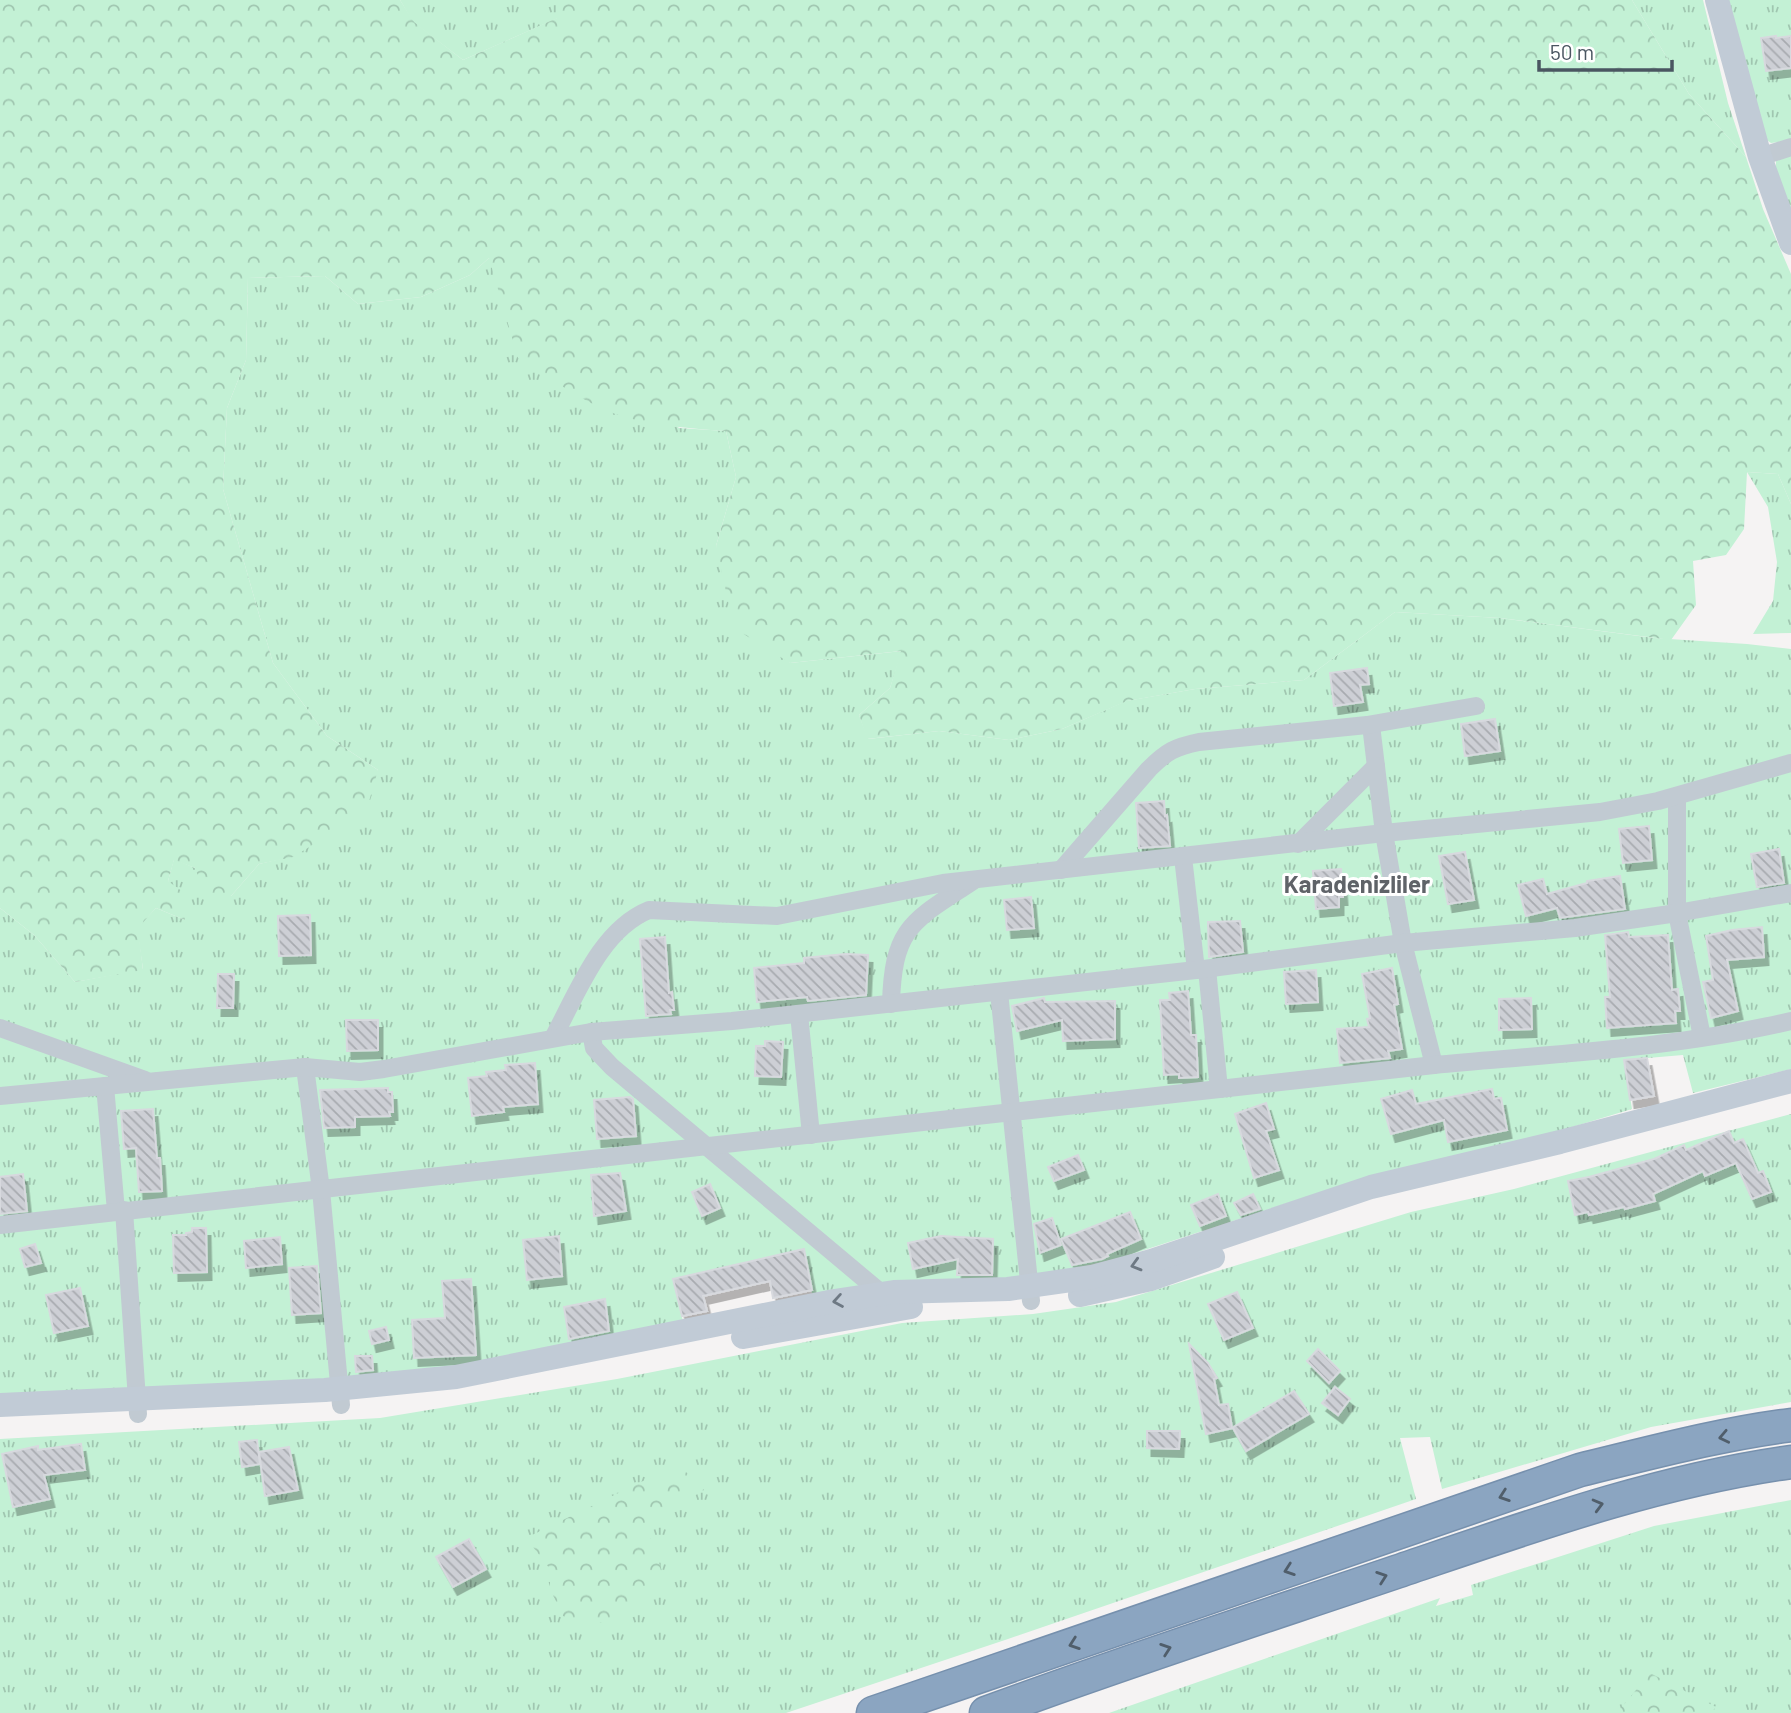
<svg xmlns="http://www.w3.org/2000/svg" width="1791" height="1713" viewBox="0 0 1791 1713" font-family="Barlow,sans-serif">
<defs>
<pattern id="grass-tufts" width="24" height="20" patternUnits="userSpaceOnUse" patternTransform="scale(1.75)"><rect width="24" height="20" fill="#c3f1d5"/><path d="M3 7l-1-3M5 7V3M7 7l1-3M15 17l-1-3M17 17v-4M19 17l1-3" fill="none" stroke="#a0c6b0"/></pattern>
<pattern id="forest-crowns" width="20" height="18" patternUnits="userSpaceOnUse" patternTransform="scale(1.75)"><rect width="20" height="18" fill="#c3f1d5"/><path d="M2 6a3 3 0 1 1 6 0M12 15a3 3 0 1 1 6 0" fill="none" stroke="#a0c6b0"/></pattern>
<pattern id="building-back-hatch" width="6" height="6" patternUnits="userSpaceOnUse" patternTransform="scale(1.75)"><rect width="6" height="6" fill="#cdcfd5"/><path d="M-1 5l2 2M0 0l6 6M5-1l2 2" fill="none" stroke="#a8abb0"/></pattern>
<filter id="shadow"><feDropShadow dx="4.5" dy="8" stdDeviation="0" flood-color="#0004"/></filter>
</defs>
<rect width="100%" height="100%" fill="#f5f3f3"/>
<!-- grass -->
<g fill="url(#grass-tufts)">
<polygon points="400,0 557,0 558,18 463,60 413,22"/>
<polygon points="1632,0 1703,0 1728,103 1746,157 1689,94"/>
<polygon points="1726,0 1791,0 1791,140 1771,143 1764,138"/>
<polygon points="1791,152 1791,212 1776,171 1776,160"/>
<polygon points="489,258 679,428 726,431 736,477 716,546 790,663 902,651 890,688 859,715 868,739 939,731 1009,740 1062,729 1126,701 1195,689 1304,680 1395,612 1500,618 1654,638 1747,644 1791,649 1791,1069 1693,1093 1683,1055 1624,1060 1632,1109 1519,1143 1367,1177 1123,1257 1044,1276 813,1299 804,1249 673,1280 684,1325 403,1377 0,1398 0,908 34,935 75,982 143,969 137,928 156,908 185,920 168,881 174,859 195,868 231,896 259,864 293,856 378,770 327,736 273,663 223,489 227,408 246,360 248,278 325,276 358,304 421,297 470,275"/>
<polygon points="1747,472 1778,474 1791,504 1791,633 1753,634 1773,601 1777,562 1768,507"/>
<polygon points="1791,1114 1791,1402 1651,1427 1442,1489 1430,1437 1400,1438 1416,1499 1008,1639 786,1713 0,1713 0,1439 380,1418 617,1379 902,1323 1033,1314 1116,1302 1411,1212 1514,1189"/>
<polygon points="1791,1500 1791,1713 1109,1713 1440,1598 1436,1606 1473,1595 1471,1585 1654,1526"/>
</g>
<!-- forest -->
<g fill="url(#forest-crowns)">
<path d="M0,0H400L414,22L463,60L557,18V0H1632L1689,94L1746,157L1763,209L1791,274V504L1778,474L1747,472L1744,529L1726,555L1693,561L1696,605L1671,640L1500,618L1395,612L1304,680L1195,689L1127,701L1062,729L1009,740L939,731L867,739L859,715L890,688L901,651L790,663L734,628L716,546L736,477L726,431C693,429 660,426 628,418C589,407 552,379 518,358L489,258L470,275L421,297L358,304L325,276L248,278L246,360L227,408L223,489L273,663L327,736L378,770L366,812L293,857L259,864L231,896L205,893L195,868L174,860L168,881L183,892L185,920L156,908L138,928L143,970L75,982L34,935L0,908Z"/>
<polygon points="685,1471 704,1490 645,1524 665,1579 617,1618 587,1626 563,1616 550,1589 550,1569 526,1538 643,1481"/>
<polygon points="1650,1673 1716,1707 1711,1713 1617,1713"/>
</g>
<!-- building -->
<g fill="url(#building-back-hatch)" stroke="#d7d9de" stroke-width="2" filter="url(#shadow)">
<polygon points="1776,36 1776,38 1791,36 1791,68 1766,71 1761,38"/>
<polygon points="1367,668 1369,684 1360,685 1363,702 1334,706 1330,673"/>
<polygon points="1495,719 1500,751 1465,756 1461,724"/>
<polygon points="1164,801 1165,816 1167,815 1170,846 1139,848 1136,803"/>
<polygon points="1649,826 1652,860 1623,863 1619,829"/>
<polygon points="1779,849 1784,883 1757,887 1751,854"/>
<polygon points="1465,852 1474,900 1448,904 1439,856"/>
<polygon points="1341,869 1343,897 1339,897 1339,907 1316,909 1313,871"/>
<polygon points="1620,876 1625,909 1560,918 1557,908 1526,916 1518,885 1543,879 1547,894 1587,883 1587,881"/>
<polygon points="1031,897 1034,928 1007,930 1004,900"/>
<polygon points="310,915 311,955 279,956 278,916"/>
<polygon points="1240,921 1243,952 1209,957 1208,922"/>
<polygon points="1762,927 1764,957 1727,960 1738,1011 1711,1018 1703,982 1713,980 1706,936 1732,930"/>
<polygon points="1628,932 1629,937 1668,935 1672,990 1678,989 1680,1011 1675,1011 1676,1023 1607,1028 1605,997 1610,997 1605,935"/>
<polygon points="665,937 669,993 672,992 674,1010 670,1010 671,1014 646,1016 640,939"/>
<polygon points="846,954 868,955 866,995 808,1001 807,997 757,1002 754,968 804,963 804,958"/>
<polygon points="1392,968 1398,1004 1394,1005 1402,1049 1388,1051 1390,1058 1340,1063 1337,1029 1369,1027 1367,1019 1370,1018 1362,974"/>
<polygon points="1316,970 1318,1002 1286,1004 1284,972"/>
<polygon points="218,974 234,974 233,1008 217,1008"/>
<polygon points="1188,991 1191,1035 1196,1035 1198,1077 1179,1078 1179,1074 1164,1075 1160,1000 1170,1000 1169,993"/>
<polygon points="1044,998 1045,1002 1115,1001 1115,1039 1063,1041 1062,1020 1017,1031 1012,1006"/>
<polygon points="1531,998 1532,1029 1499,1030 1499,999"/>
<polygon points="346,1020 378,1020 378,1050 347,1051"/>
<polygon points="765,1041 783,1042 781,1077 755,1076 756,1046 765,1046"/>
<polygon points="1647,1058 1654,1096 1630,1100 1624,1060"/>
<polygon points="535,1063 538,1104 503,1107 504,1112 472,1116 468,1078 487,1076 486,1072 506,1070 505,1065"/>
<polygon points="388,1088 388,1092 392,1092 393,1112 389,1112 390,1116 355,1117 355,1127 324,1128 320,1090"/>
<polygon points="1492,1089 1494,1099 1501,1098 1507,1130 1448,1142 1444,1120 1391,1134 1381,1099 1412,1090 1416,1104"/>
<polygon points="630,1097 633,1099 636,1136 597,1139 594,1100"/>
<polygon points="1266,1103 1274,1129 1266,1131 1279,1170 1254,1178 1235,1114"/>
<polygon points="153,1109 157,1158 160,1158 162,1191 139,1192 136,1148 124,1149 121,1111"/>
<polygon points="1729,1131 1734,1143 1743,1139 1758,1173 1763,1171 1771,1192 1752,1199 1736,1163 1705,1176 1703,1171 1653,1194 1655,1201 1625,1209 1624,1207 1589,1215 1588,1212 1575,1215 1568,1181 1589,1177 1654,1159 1684,1145 1686,1150"/>
<polygon points="1078,1155 1084,1170 1054,1181 1048,1167"/>
<polygon points="620,1173 626,1211 594,1216 591,1175"/>
<polygon points="23,1174 27,1211 0,1214 0,1177"/>
<polygon points="710,1184 720,1208 702,1216 692,1192"/>
<polygon points="1218,1194 1226,1216 1200,1226 1191,1205"/>
<polygon points="1253,1194 1260,1209 1241,1215 1234,1203"/>
<polygon points="1130,1212 1141,1239 1107,1254 1108,1256 1102,1259 1072,1265 1061,1239"/>
<polygon points="1052,1218 1061,1245 1040,1253 1034,1224"/>
<polygon points="192,1228 206,1228 207,1272 174,1273 173,1235 186,1235 186,1233 192,1232"/>
<polygon points="559,1236 562,1276 527,1280 523,1240"/>
<polygon points="941,1236 993,1239 992,1275 957,1275 958,1259 913,1269 908,1243"/>
<polygon points="280,1237 282,1264 246,1268 244,1241"/>
<polygon points="35,1244 41,1263 25,1267 20,1249"/>
<polygon points="804,1249 812,1290 773,1298 770,1281 703,1296 707,1311 682,1316 673,1279"/>
<polygon points="317,1266 321,1313 292,1315 289,1268"/>
<polygon points="471,1279 476,1355 414,1358 412,1320 445,1318 442,1281"/>
<polygon points="80,1288 88,1326 54,1333 46,1295"/>
<polygon points="1237,1292 1253,1328 1224,1340 1208,1304"/>
<polygon points="605,1299 609,1331 569,1339 564,1307"/>
<polygon points="386,1327 389,1340 372,1344 369,1331"/>
<polygon points="1189,1344 1208,1363 1217,1378 1214,1379 1219,1405 1228,1404 1232,1428 1294,1391 1309,1414 1246,1451 1233,1428 1206,1434"/>
<polygon points="1318,1349 1340,1371 1329,1383 1307,1361"/>
<polygon points="355,1356 372,1356 373,1370 356,1372"/>
<polygon points="1335,1387 1350,1399 1338,1415 1322,1403"/>
<polygon points="1147,1431 1180,1431 1179,1449 1147,1448"/>
<polygon points="257,1440 260,1464 242,1467 239,1442"/>
<polygon points="81,1444 85,1470 44,1475 50,1499 13,1507 2,1454 38,1446 38,1450"/>
<polygon points="289,1447 298,1490 265,1496 259,1452"/>
<polygon points="469,1539 486,1569 453,1587 436,1557"/>
</g>
<g fill="none" stroke-linecap="round" stroke-linejoin="round">
<!-- highway casing -->
<g stroke="#7690ad" stroke-width="35">
<g id="highway">
<path d="M873,1713L1580,1470C1650,1453 1720,1434 1791,1425"/>
<path d="M986,1713C1121,1663 1257,1619 1393,1573C1523,1529 1654,1481 1791,1462"/>
</g>
</g>
<!-- street -->
<g stroke="#c1cad2" stroke-width="18">
<polyline points="1760,157 1791,147"/>
<polyline points="1371,725 1384,833 1403,943 1434,1065"/>
<polyline points="1677,796 1677,913 1702,1037"/>
<polyline points="1298,844 1376,766"/>
<polyline points="1183,857 1196,970"/>
<path d="M1061,870L1149,769C1167,751 1175,747 1199,742L1367,725L1476,706"/>
<polyline points="1207,969 1219,1089"/>
<polyline points="999,992 1031,1301"/>
<path d="M891,1004C893,926 913,921 973,881"/>
<polyline points="799,1014 811,1135"/>
<polyline points="0,1028 145,1080"/>
<polyline points="591,1032 594,1048 612,1067 886,1297"/>
<path d="M553,1038C577,994 600,930 649,910L777,916L943,883L1384,833L1600,812L1658,801L1791,763"/>
<polyline points="305,1067 321,1190 341,1405"/>
<polyline points="105,1086 116,1211"/>
<polyline points="0,1096 305,1067 360,1072 384,1069 591,1032 732,1021 1196,970 1403,943 1575,928 1677,913 1791,893"/>
<polyline points="124,1210 138,1414"/>
<path d="M0,1225L1434,1065C1553,1054 1675,1048 1791,1021"/>
</g>
<!-- secondary -->
<g stroke="#c1cbd6" stroke-width="24">
<polyline points="1717,0 1760,157 1791,243"/>
<polyline points="1080,1295 1151,1279 1213,1257"/>
<polyline points="743,1337 911,1307"/>
<polyline points="0,1405 325,1390 456,1377 834,1301 894,1292 1008,1289 1092,1277 1151,1261 1371,1187 1560,1142 1791,1081"/>
</g>
<!-- highway -->
<use href="#highway" stroke="#8ba5c1" stroke-width="32"/>
</g>
<!-- one-way arrows -->
<defs><path id="oneway-chevron" d="M-2-3.5L2.5 0L-2 3.5" fill="none" stroke-width="1.6" stroke-linecap="round" stroke-linejoin="round" transform="scale(1.75)"/></defs>
<g stroke="#6e7984">
<use href="#oneway-chevron" transform="translate(1136 1265) rotate(164)"/>
<use href="#oneway-chevron" transform="translate(838 1301) rotate(170)"/>
</g>
<g stroke="#505e6b">
<use href="#oneway-chevron" transform="translate(1724 1437) rotate(168)"/>
<use href="#oneway-chevron" transform="translate(1504 1496) rotate(161)"/>
<use href="#oneway-chevron" transform="translate(1598 1505) rotate(-15)"/>
<use href="#oneway-chevron" transform="translate(1289 1570) rotate(161)"/>
<use href="#oneway-chevron" transform="translate(1382 1577) rotate(-19)"/>
<use href="#oneway-chevron" transform="translate(1074 1644) rotate(161)"/>
<use href="#oneway-chevron" transform="translate(1166 1649) rotate(-19)"/>
</g>
<g text-anchor="middle" stroke-width="6" stroke-linejoin="round" paint-order="stroke">
<!-- district labels -->
<g font-size="24" font-weight="bold" fill="#5f6368" stroke="#fff">
<text x="1357" y="893">Karadenizliler</text>
</g>
</g>
<!-- scale -->
<path d="M1539 60v10h133v-10" fill="none" stroke="#4a5661" stroke-width="3.5"/>
<text x="1550" y="60" font-size="21" fill="#4a5661" stroke="#ffffff" stroke-width="5" paint-order="stroke">50 m</text>
</svg>
